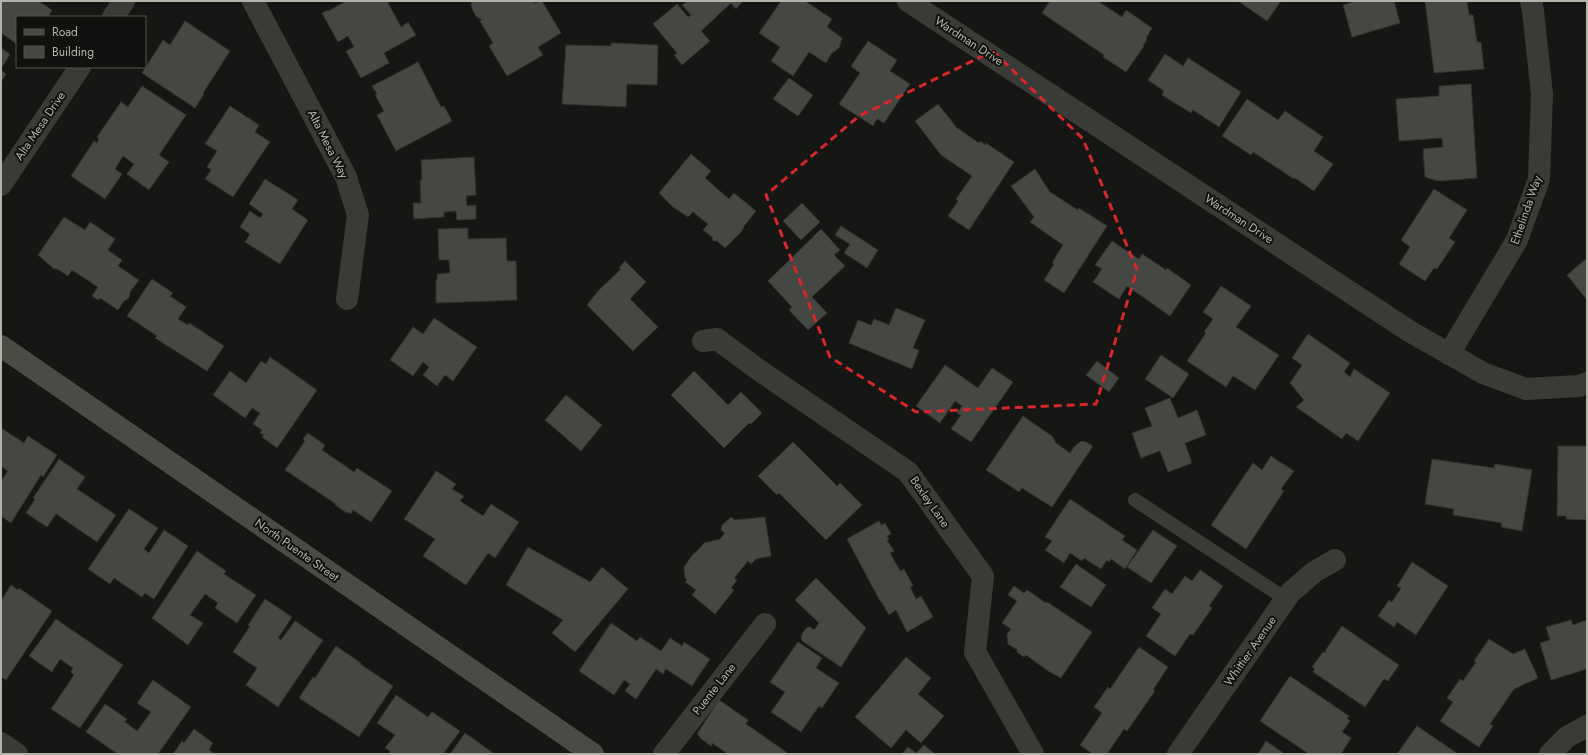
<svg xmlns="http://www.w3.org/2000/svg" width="1588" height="755" viewBox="0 0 1588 755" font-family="Jost,sans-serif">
<rect width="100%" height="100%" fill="#161715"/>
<!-- building -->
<g fill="#444742" stroke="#313330">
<polygon points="1,1 38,1 52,10 48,17 17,17 17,44 1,33"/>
<polygon points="347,1 387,1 401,27 408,22 416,35 384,53 389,63 361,78 346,51 354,47 348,36 338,42 322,13 328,10 328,11"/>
<polygon points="471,1 533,1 534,3 542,1 561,33 538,47 543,55 507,76 489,46 493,43 480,21 482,20 476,16 472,9"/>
<polygon points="688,1 743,1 736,9 731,3 701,31 710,41 682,65 674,55 677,53 653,24 677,4 688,17 691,15 682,5"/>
<polygon points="781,1 805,1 832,19 827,27 842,38 839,48 831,54 826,63 809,52 793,76 771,61 780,47 759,33"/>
<polygon points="1050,1 1098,1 1122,17 1126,10 1152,28 1146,38 1147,39 1143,46 1144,46 1126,72 1103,57 1104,55 1042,13"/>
<polygon points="1238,1 1281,1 1267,21"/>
<polygon points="1356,1 1394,1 1400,23 1352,37 1343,5"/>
<polygon points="1425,1 1467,1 1469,15 1473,15 1477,42 1481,42 1484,69 1434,73"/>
<polygon points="185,21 230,51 203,93 204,94 195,108 142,73 163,40 170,45"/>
<polygon points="868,41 897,60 890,71 910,84 884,123 877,119 873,126 839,104 860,73 851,66"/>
<polygon points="611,43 658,45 657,85 627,84 626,107 562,104 566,45 611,46"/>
<polygon points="1,48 10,54 1,69"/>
<polygon points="1165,54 1183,66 1188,58 1241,92 1219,127 1193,110 1191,113 1162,95 1164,91 1148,80"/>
<polygon points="418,62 441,107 444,106 452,121 396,151 377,115 384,111 375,95 377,94 372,86"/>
<polygon points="1,70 6,74 1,82"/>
<polygon points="789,78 813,95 798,116 773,99"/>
<polygon points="1471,84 1477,178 1438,181 1425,177 1423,149 1443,147 1442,138 1399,141 1396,99 1439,96 1439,86"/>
<polygon points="142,86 186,115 159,155 169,162 149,190 127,174 134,164 123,156 115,169 122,174 105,199 71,176 94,141 97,143 99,139 97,137 121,102 128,107"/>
<polygon points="1247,99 1278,120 1285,111 1323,137 1314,151 1333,164 1314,191 1295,178 1294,179 1253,152 1251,155 1222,136"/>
<polygon points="938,104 957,128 979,143 980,141 985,145 986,143 1014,162 969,230 948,216 958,201 956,199 972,176 941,155 915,121"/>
<polygon points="230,106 259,125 255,132 270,142 233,197 205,179 211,170 207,167 217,151 205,144"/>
<polygon points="691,154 711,171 705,178 729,199 734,193 756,211 744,226 742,231 725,248 717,241 713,241 712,237 703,230 708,224 693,212 688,217 673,207 659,193"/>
<polygon points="474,157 476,195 466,196 467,206 476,205 476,219 457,220 456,211 444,212 444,217 414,219 413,203 421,203 420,180 422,180 421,160"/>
<polygon points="1035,169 1050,192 1078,210 1079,208 1107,226 1064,293 1044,280 1054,264 1052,263 1063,245 1030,222 1034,217 1011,186"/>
<polygon points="265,179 298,200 292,209 308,220 280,264 245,242 250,234 240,227 250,211 260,218 263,214 249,204"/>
<polygon points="1434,189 1467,210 1449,238 1455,242 1437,269 1434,268 1425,281 1399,264 1410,247 1401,240"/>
<polygon points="802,203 820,222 801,240 783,221"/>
<polygon points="64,217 85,230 90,222 115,239 108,250 122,260 118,266 139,280 130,292 129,298 124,301 118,310 100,298 98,300 92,296 98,287 72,270 68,276 59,270 53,268 38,255"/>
<polygon points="841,226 878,250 867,268 844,253 850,244 835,235"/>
<polygon points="468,228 468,239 506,238 507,261 516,261 517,300 436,303 436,280 437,280 437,274 450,273 449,260 439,260 438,229"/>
<polygon points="821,229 840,250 834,255 845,266 812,297 827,313 808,330 789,310 792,307 768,281"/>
<polygon points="1112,241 1139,259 1142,254 1166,270 1167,268 1191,285 1170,316 1127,286 1119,299 1093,282 1102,269 1095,265"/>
<polygon points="1587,258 1587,300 1567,275"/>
<polygon points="625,261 646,282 630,299 658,327 633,351 587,305 598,291 621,269 619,268"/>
<polygon points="152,279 173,293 170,296 186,307 178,319 188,325 189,323 224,346 207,371 155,338 157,336 127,316"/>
<polygon points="1221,286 1251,306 1236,327 1279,355 1255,390 1233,376 1226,387 1187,361 1206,333 1204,332 1213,319 1203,312"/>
<polygon points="896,308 925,320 913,348 919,350 912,369 849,343 858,320 871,325 874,319 889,325"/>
<polygon points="434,318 477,347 453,381 445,375 437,386 423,375 429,367 423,362 413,376 390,360 413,327 423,334"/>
<polygon points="1308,334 1350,363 1344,372 1350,377 1354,369 1390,393 1358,441 1346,433 1342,439 1296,407 1304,400 1290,383 1302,365 1292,358"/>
<polygon points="1161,355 1189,374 1173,398 1145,379"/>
<polygon points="270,357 317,390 277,448 262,437 264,435 260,433 262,430 253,424 260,413 252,408 245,418 213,395 230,371 246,383 261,361 266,364"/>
<polygon points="1097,361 1119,378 1109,392 1086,375"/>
<polygon points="945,365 978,388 992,368 1013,382 971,442 951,429 961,415 957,413 962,406 955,401 940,423 916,406"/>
<polygon points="694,371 728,405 741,392 762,413 751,424 749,423 724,448 671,395"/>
<polygon points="566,395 602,425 581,451 545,420"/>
<polygon points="1170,398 1178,418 1197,410 1206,435 1185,443 1192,463 1168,472 1160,451 1141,458 1132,433 1152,426 1145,408"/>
<polygon points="1023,416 1052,436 1056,443 1070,453 1074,447 1081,441 1086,442 1093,446 1052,507 1022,488 1019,492 986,470"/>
<polygon points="1,428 24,443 28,436 57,455 43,477 41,475 11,523 1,516 1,481 8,471 1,466"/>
<polygon points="308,433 325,445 322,450 354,472 357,468 392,491 371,522 353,510 351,514 348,512 347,513 335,505 336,504 285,470 305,441 303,439"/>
<polygon points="793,442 837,486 840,483 862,505 826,540 779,493 777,495 758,476"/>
<polygon points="1558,446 1587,446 1587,520 1566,519 1566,516 1557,516"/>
<polygon points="1271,456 1294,471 1281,489 1284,491 1246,549 1211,525 1253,463 1262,470"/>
<polygon points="59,459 85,477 77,489 116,515 97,542 56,514 47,527 26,513 35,499 33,498"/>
<polygon points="1432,459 1494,468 1495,464 1532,470 1522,531 1501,527 1502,523 1453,515 1454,509 1425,504"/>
<polygon points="436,471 456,484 452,489 464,496 460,501 483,516 491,504 519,522 495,558 488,553 466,585 423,556 435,539 404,519"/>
<polygon points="1070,499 1125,536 1122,540 1137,550 1125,569 1111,559 1109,562 1107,560 1101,569 1084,558 1082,561 1070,553 1064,563 1045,550 1052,541 1045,537"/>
<polygon points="129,509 158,528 144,549 149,553 164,530 188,546 154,599 145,593 142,597 114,578 110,584 88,569"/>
<polygon points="731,517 735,520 765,517 771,556 756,559 751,564 748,561 734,578 737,580 731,588 734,590 715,614 692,595 696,590 685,582 687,580 685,578 684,567 693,554 696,552 704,543 720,539 725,533 721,530 722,525"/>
<polygon points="879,521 881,525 885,523 891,534 887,536 889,539 887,540 894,551 890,553 900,571 904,569 913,586 910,587 916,599 921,596 933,617 907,632 896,610 889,615 881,601 880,601 847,539"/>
<polygon points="1153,530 1177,546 1151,583 1127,567"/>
<polygon points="528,547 590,582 602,567 628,589 575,652 552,633 563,620 506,585"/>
<polygon points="197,551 226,571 224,574 256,595 237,623 215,608 218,603 205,594 190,615 203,623 188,645 152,618"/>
<polygon points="1412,562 1448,586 1416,635 1397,622 1394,627 1378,616 1389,600 1392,602 1401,588 1397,586"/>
<polygon points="1076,564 1106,585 1091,607 1060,587"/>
<polygon points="1200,570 1223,586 1209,606 1212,608 1193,635 1190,634 1175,656 1146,636 1161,614 1152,608 1165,589 1172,594 1185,576 1192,581"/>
<polygon points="816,578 866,628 841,667 802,641 801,636 806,628 810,627 814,630 819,623 795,600"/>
<polygon points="11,585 18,590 19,588 52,611 6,680 1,677 1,601"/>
<polygon points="1014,586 1024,593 1027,590 1046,603 1047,602 1092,632 1061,678 1048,671 1026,655 1024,657 1017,652 1017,649 1014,648 1008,644 1007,634 1011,629 1002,623 1017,601 1008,595"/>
<polygon points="265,599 292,617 278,638 281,640 295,621 323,640 278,707 246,685 257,668 233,652 250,626 248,625"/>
<polygon points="56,619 123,665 80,728 51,709 74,675 71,672 73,668 60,659 52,672 29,656"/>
<polygon points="1571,620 1573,625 1587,620 1587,669 1551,680 1540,643 1550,640 1546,627"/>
<polygon points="611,623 637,641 640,637 661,651 670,638 682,646 684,642 710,659 692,686 666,669 663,674 656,669 636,699 625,691 630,684 624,680 614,695 579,671"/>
<polygon points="1342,626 1399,665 1388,681 1384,679 1365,707 1313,672 1315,669 1312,667 1323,652 1325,653 1326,652 1325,651"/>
<polygon points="1489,639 1513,654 1525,649 1538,678 1514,689 1490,724 1493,726 1479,747 1440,721 1453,702 1447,698 1460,679 1463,681 1476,662 1474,661"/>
<polygon points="798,642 822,658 816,668 839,683 822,708 819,706 801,732 771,712 785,692 770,682"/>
<polygon points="336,646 361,663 360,664 393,686 359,737 299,698 313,677 315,678"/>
<polygon points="1139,647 1168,667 1153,690 1155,691 1127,731 1124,729 1107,754 1093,754 1080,745 1102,713 1094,707 1108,687 1110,689"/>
<polygon points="906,657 931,678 918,694 944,716 921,743 906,730 891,748 855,717"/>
<polygon points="1290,676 1349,716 1347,718 1350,721 1342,732 1351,738 1341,754 1309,754 1260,721"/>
<polygon points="153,680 191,707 158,754 118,754 86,732 105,704 127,719 125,722 137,731 151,712 137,703"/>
<polygon points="396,695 428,717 432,712 460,731 443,754 388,754 390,751 385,748 395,735 377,723"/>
<polygon points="719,700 748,720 746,724 789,754 728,754 712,743 711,746 700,738 700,737 697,734"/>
<polygon points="1417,726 1458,754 1397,754"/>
<polygon points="194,729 213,743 209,750 215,754 173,754 182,741 184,743"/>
<polygon points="465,733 493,753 492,754 450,754"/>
<polygon points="1266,741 1285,754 1256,754 1258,754"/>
<polygon points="924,745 935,754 902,754 908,747 916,753"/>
</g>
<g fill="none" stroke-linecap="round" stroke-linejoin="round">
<!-- lane -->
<polyline stroke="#393b37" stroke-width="14" points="1135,500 1286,599"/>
<!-- street -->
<g stroke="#393b37" stroke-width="22">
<polyline points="253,1 346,177 358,215 347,299"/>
<polyline points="908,1 1409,331 1483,373 1526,389 1579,386 1587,383"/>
<polyline points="113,17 124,1"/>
<polyline points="1,185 80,67"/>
<polyline points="703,341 717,339 756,368 908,472 983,576 975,652 1033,754"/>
<polyline points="1449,354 1517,240 1539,179 1542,94 1533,11 1531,1"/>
<polyline points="1,743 17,754"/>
<polyline points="664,754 765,624"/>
<polyline points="1178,754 1290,593 1314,572 1335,560"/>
<polyline points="1550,754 1567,737 1587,726"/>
</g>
<!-- secondary -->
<polyline stroke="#494b45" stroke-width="22" points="1,346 593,754"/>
</g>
<!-- marked area -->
<path fill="none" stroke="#d62828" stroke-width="3" stroke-dasharray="8 5" stroke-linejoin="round" d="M993,51L1083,139L1137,270L1096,404L916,412L830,357L766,195L859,116Z"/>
<g text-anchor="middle" stroke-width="4" stroke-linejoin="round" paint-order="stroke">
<!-- street labels -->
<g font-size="12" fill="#b1b5a9" stroke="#111210">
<text transform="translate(969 41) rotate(33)" y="4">Wardman Drive</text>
<text transform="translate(40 126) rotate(-56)" y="4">Alta Mesa Drive</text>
<text transform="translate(328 144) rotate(63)" y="4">Alta Mesa Way</text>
<text transform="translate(1526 210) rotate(-71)" y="4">Ethelinda Way</text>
<text transform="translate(1239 219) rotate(33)" y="4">Wardman Drive</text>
<text transform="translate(930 502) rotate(55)" y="4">Bexley Lane</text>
<text transform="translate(297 550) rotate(35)" y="4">North Puente Street</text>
<text transform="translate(1250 651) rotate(-55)" y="4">Whittier Avenue</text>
<text transform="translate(714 689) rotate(-52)" y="4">Puente Lane</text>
</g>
</g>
<!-- border -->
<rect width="1588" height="755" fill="none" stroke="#b1b5a9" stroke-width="4"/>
<!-- legend -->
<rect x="16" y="16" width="130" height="52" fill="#111210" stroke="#51534d"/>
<rect x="24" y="29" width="20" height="6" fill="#494b45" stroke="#51534d"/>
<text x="52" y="36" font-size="12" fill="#b1b5a9">Road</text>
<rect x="24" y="46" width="20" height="12" fill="#444742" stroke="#51534d"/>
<text x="52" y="56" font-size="12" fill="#b1b5a9">Building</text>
</svg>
